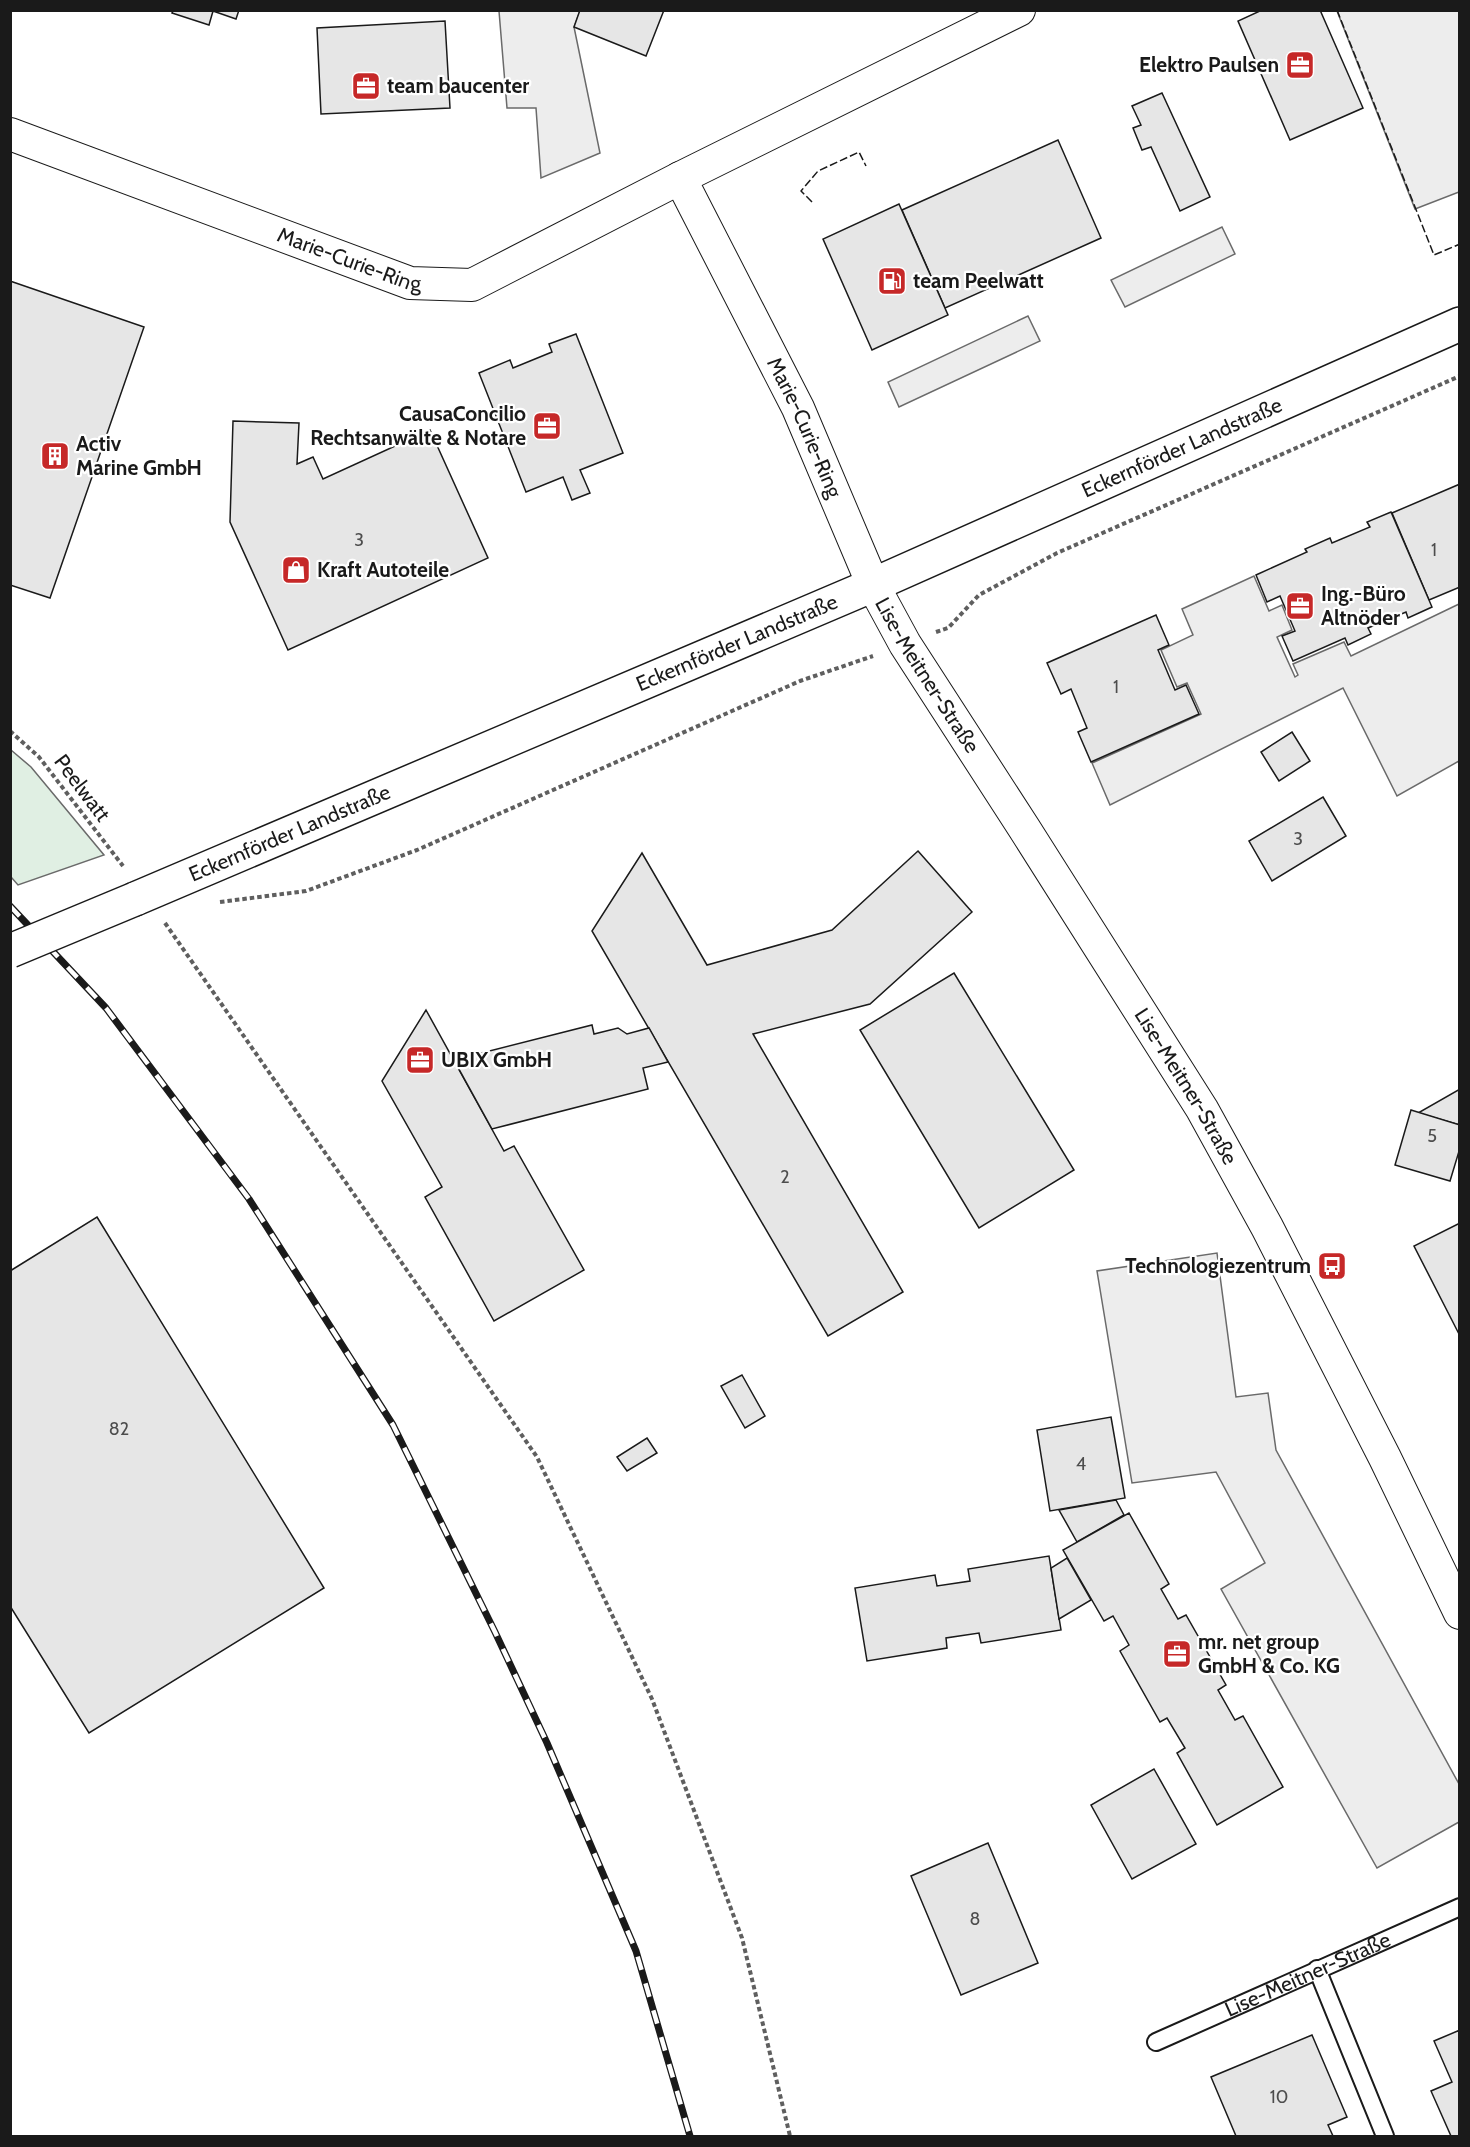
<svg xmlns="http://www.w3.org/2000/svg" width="1470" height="2147" viewBox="0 0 1470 2147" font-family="Cabin,sans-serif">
<rect width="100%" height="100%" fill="#fff"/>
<!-- green -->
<polygon fill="#e0efe3" stroke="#6a6a6a" stroke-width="1.5" points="11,750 31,767 104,855 18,885 11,877"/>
<!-- parking -->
<g fill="#ededed" stroke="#6a6a6a" stroke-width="1.5">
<polygon points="499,11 580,11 574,27 600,153 541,178 536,108 507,108"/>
<polygon points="1337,11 1459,11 1459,192 1415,209"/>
<polygon points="1222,227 1235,254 1125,307 1111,280"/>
<polygon points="1028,316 1040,341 899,407 888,382"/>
<polygon points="1254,576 1269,611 1282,605 1292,630 1277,637 1295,677 1298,675 1293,664 1344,642 1351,656 1459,604 1459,761 1397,796 1343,688 1110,805 1092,763 1201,714 1187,683 1177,687 1161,650 1193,635 1182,609"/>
<polygon points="1217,1253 1236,1397 1268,1393 1276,1450 1459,1784 1459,1822 1377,1868 1221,1589 1265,1563 1216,1472 1132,1483 1097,1271"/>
</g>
<!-- building -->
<g fill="#e6e6e6" stroke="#1a1a1a" stroke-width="1.5">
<polygon points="173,10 239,10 236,19 213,11 209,25 172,13"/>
<polygon points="580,10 664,10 646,56 574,27"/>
<polygon points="1262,10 1320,10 1363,108 1290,140 1238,21"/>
<polygon points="445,21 450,108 321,114 317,28"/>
<polygon points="1162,93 1210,197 1180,211 1151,147 1142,150 1133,128 1141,125 1132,106"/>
<polygon points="1058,140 1101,238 945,308 902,210"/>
<polygon points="899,204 948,315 872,350 823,239"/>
<polygon points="10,281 144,327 50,598 10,585"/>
<polygon points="576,334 623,453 580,470 590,493 572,500 563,477 526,492 479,373 510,360 513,368 552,352 549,344"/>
<polygon points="233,421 299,423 297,464 313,457 323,479 430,430 488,558 288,650 230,522"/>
<polygon points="1460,484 1460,587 1429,600 1392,513"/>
<polygon points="1391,512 1432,607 1408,618 1406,612 1368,628 1371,634 1348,645 1345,638 1293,661 1282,636 1295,631 1280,596 1267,602 1256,575 1307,552 1305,549 1330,538 1332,543 1370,527 1367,522"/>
<polygon points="1156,615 1169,645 1158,650 1175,690 1186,685 1199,714 1091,762 1078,732 1087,728 1071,689 1061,694 1047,663"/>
<polygon points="1292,732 1310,761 1279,781 1261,752"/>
<polygon points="1323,797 1346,836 1272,881 1249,841"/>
<polygon points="918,851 972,912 870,1004 753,1034 903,1292 828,1336 592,931 642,853 707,965 832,930"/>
<polygon points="954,973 1074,1170 979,1228 860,1030"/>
<polygon points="426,1010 504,1151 514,1146 584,1270 494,1321 425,1197 442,1187 382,1081"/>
<polygon points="592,1025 594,1034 618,1028 627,1034 649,1028 668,1062 643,1068 648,1089 492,1129 454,1060"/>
<polygon points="1460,1089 1460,1125 1418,1113"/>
<polygon points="1411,1110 1460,1125 1460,1148 1450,1181 1395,1165"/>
<polygon points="97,1217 324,1588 89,1733 10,1606 10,1271"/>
<polygon points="1460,1223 1460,1336 1414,1246"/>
<polygon points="742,1375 765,1416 745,1428 721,1386"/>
<polygon points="1111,1417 1125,1498 1050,1511 1037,1430"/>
<polygon points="647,1438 657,1453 627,1471 617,1457"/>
<polygon points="1116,1500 1124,1515 1077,1542 1059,1510"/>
<polygon points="1129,1513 1169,1584 1161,1589 1178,1619 1186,1615 1226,1685 1218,1690 1235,1720 1243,1716 1283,1787 1217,1825 1177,1753 1185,1748 1167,1718 1160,1722 1120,1651 1129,1645 1113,1616 1104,1621 1063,1550"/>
<polygon points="1049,1556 1061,1630 981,1643 979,1633 946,1638 947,1648 867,1661 855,1588 935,1575 937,1586 970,1581 968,1569"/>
<polygon points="1067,1558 1091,1600 1059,1619 1051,1568"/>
<polygon points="1154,1769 1196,1844 1132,1879 1091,1805"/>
<polygon points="988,1843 1038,1963 961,1995 911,1876"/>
<polygon points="1460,2030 1460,2136 1451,2136 1431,2091 1452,2082 1434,2041"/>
<polygon points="1312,2035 1347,2117 1328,2125 1333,2136 1236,2136 1211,2077"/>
</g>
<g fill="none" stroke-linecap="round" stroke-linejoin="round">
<!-- service casing -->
<g stroke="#1a1a1a" stroke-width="20">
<g id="service">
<polyline points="1317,1969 1385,2136"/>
<path id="s1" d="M1156,2042L1460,1907"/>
</g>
</g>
<!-- minor casing -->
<g stroke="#1a1a1a" stroke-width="34">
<g id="minor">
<path id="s2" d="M10,134L410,283L472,285L680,178L1019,10"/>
<path id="s3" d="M680,178L798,408L873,585L905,644L1024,828L1202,1109L1267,1227L1385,1458L1460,1613"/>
</g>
</g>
<!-- tertiary casing -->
<g stroke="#1a1a1a" stroke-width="36">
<g id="tertiary">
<path id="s4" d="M135,899L873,585L1460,324"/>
</g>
</g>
<!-- path -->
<g stroke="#5f5f5f" stroke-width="4" stroke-dasharray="4.5 3" stroke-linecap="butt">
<polyline points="936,632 948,628 979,595 1057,553 1460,376"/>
<polyline points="10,731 39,757 123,866"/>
<polyline points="220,902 306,891 417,850 800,681 873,656"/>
<polyline points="165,923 537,1457 652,1699 742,1938 790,2136"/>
</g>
<!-- service -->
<use href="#service" stroke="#fff" stroke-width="16"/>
<!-- minor -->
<use href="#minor" stroke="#fff" stroke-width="32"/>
<!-- tertiary -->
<use href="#tertiary" stroke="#fff" stroke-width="33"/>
<!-- rail casing -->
<g stroke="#1a1a1a" stroke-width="7">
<polyline id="rail" points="10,906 106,1008 249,1199 393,1425 495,1632 547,1743 636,1951 690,2136"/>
</g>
<!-- rail -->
<use href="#rail" stroke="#fff" stroke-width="4.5" stroke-dasharray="14" stroke-linecap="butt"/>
<!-- tertiary-bridge casing -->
<g stroke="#1a1a1a" stroke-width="36" stroke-linecap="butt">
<polyline id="tertiary-bridge" points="10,951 135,899"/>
</g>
<!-- tertiary-bridge -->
<use href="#tertiary-bridge" stroke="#fff" stroke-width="33"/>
<!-- fence -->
<g stroke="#1a1a1a" stroke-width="1.5" stroke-dasharray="8 3" stroke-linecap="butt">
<polyline points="1337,10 1434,255 1460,244"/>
<polyline points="812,202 801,191 818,171 859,152 866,166"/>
</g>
</g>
<!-- icons -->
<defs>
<g id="office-square" transform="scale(1.5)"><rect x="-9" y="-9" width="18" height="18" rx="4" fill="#c62828" stroke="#fff"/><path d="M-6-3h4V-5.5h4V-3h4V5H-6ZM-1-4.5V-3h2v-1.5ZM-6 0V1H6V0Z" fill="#fff"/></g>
<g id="fuel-square" transform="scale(1.5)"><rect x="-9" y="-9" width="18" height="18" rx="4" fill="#c62828" stroke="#fff"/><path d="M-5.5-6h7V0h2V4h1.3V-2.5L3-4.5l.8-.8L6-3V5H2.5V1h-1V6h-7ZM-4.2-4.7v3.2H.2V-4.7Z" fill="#fff"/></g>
<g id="building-square" transform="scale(1.5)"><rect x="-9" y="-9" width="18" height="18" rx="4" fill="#c62828" stroke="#fff"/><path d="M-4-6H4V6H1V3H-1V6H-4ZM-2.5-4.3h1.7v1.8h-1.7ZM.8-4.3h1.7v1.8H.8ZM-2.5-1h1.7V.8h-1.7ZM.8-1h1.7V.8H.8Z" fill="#fff"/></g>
<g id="shop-square" transform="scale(1.5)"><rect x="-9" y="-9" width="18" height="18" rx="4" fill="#c62828" stroke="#fff"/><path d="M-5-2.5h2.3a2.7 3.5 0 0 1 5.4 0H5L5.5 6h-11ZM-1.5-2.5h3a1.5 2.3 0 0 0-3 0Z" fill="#fff"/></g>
<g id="bus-square" transform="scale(1.5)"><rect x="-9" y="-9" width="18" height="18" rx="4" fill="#c62828" stroke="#fff"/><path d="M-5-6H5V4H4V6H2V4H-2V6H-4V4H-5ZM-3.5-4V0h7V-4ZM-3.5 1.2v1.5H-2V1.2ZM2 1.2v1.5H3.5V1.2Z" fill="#fff"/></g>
</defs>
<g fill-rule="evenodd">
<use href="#office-square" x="1300" y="65"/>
<use href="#office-square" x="366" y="86"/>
<use href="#fuel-square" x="892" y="281"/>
<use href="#office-square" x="547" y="426"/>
<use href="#building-square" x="55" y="456"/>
<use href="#shop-square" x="296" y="570"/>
<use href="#office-square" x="1300" y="606"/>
<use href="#office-square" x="420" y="1060"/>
<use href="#bus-square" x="1332" y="1266"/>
<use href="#office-square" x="1177" y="1654"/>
</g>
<g text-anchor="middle" stroke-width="4.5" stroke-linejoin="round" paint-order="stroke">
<!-- number labels -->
<g font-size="18" fill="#4d4d4d">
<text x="359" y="546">3</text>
<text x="1434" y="556">1</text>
<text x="1116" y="693">1</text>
<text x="1298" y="845">3</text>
<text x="1432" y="1142">5</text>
<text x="785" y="1183">2</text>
<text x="119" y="1435">82</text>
<text x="1081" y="1470">4</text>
<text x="975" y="1925">8</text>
<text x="1279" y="2103">10</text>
</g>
<!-- poi labels -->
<g font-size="21" font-weight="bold" fill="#1a1a1a" stroke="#fff" text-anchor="start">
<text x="1279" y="72" text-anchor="end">Elektro Paulsen</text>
<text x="387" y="93">team baucenter</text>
<text x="913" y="288">team Peelwatt</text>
<text x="526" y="421" text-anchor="end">CausaConcilio<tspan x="526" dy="24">Rechtsanwälte &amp; Notare</tspan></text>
<text x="76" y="451">Activ<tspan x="76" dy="24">Marine GmbH</tspan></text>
<text x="317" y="577">Kraft Autoteile</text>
<text x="1321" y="601">Ing.-Büro<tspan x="1321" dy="24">Altnöder</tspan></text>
<text x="441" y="1067">UBIX GmbH</text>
<text x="1311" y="1273" text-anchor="end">Technologiezentrum</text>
<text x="1198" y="1649">mr. net group<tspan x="1198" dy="24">GmbH &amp; Co. KG</tspan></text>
</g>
<!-- street labels -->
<g font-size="21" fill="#1a1a1a" stroke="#fff">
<text dy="7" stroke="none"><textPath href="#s2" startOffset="362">Marie-Curie-Ring</textPath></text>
<text dy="7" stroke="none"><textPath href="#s3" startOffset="279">Marie-Curie-Ring</textPath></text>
<text dy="7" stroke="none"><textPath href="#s4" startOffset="1140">Eckernförder Landstraße</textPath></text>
<text dy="7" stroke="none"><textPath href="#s4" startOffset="654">Eckernförder Landstraße</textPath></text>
<text dy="7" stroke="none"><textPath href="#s3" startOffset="556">Lise-Meitner-Straße</textPath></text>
<text transform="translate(82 788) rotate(53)" y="7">Peelwatt</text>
<text dy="7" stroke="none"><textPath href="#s4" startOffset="168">Eckernförder Landstraße</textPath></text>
<text dy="7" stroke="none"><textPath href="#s3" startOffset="1042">Lise-Meitner-Straße</textPath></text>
<text dy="7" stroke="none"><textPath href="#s1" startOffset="166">Lise-Meitner-Straße</textPath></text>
</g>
</g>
<!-- border -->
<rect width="1470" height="2147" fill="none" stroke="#1a1a1a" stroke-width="24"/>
</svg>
